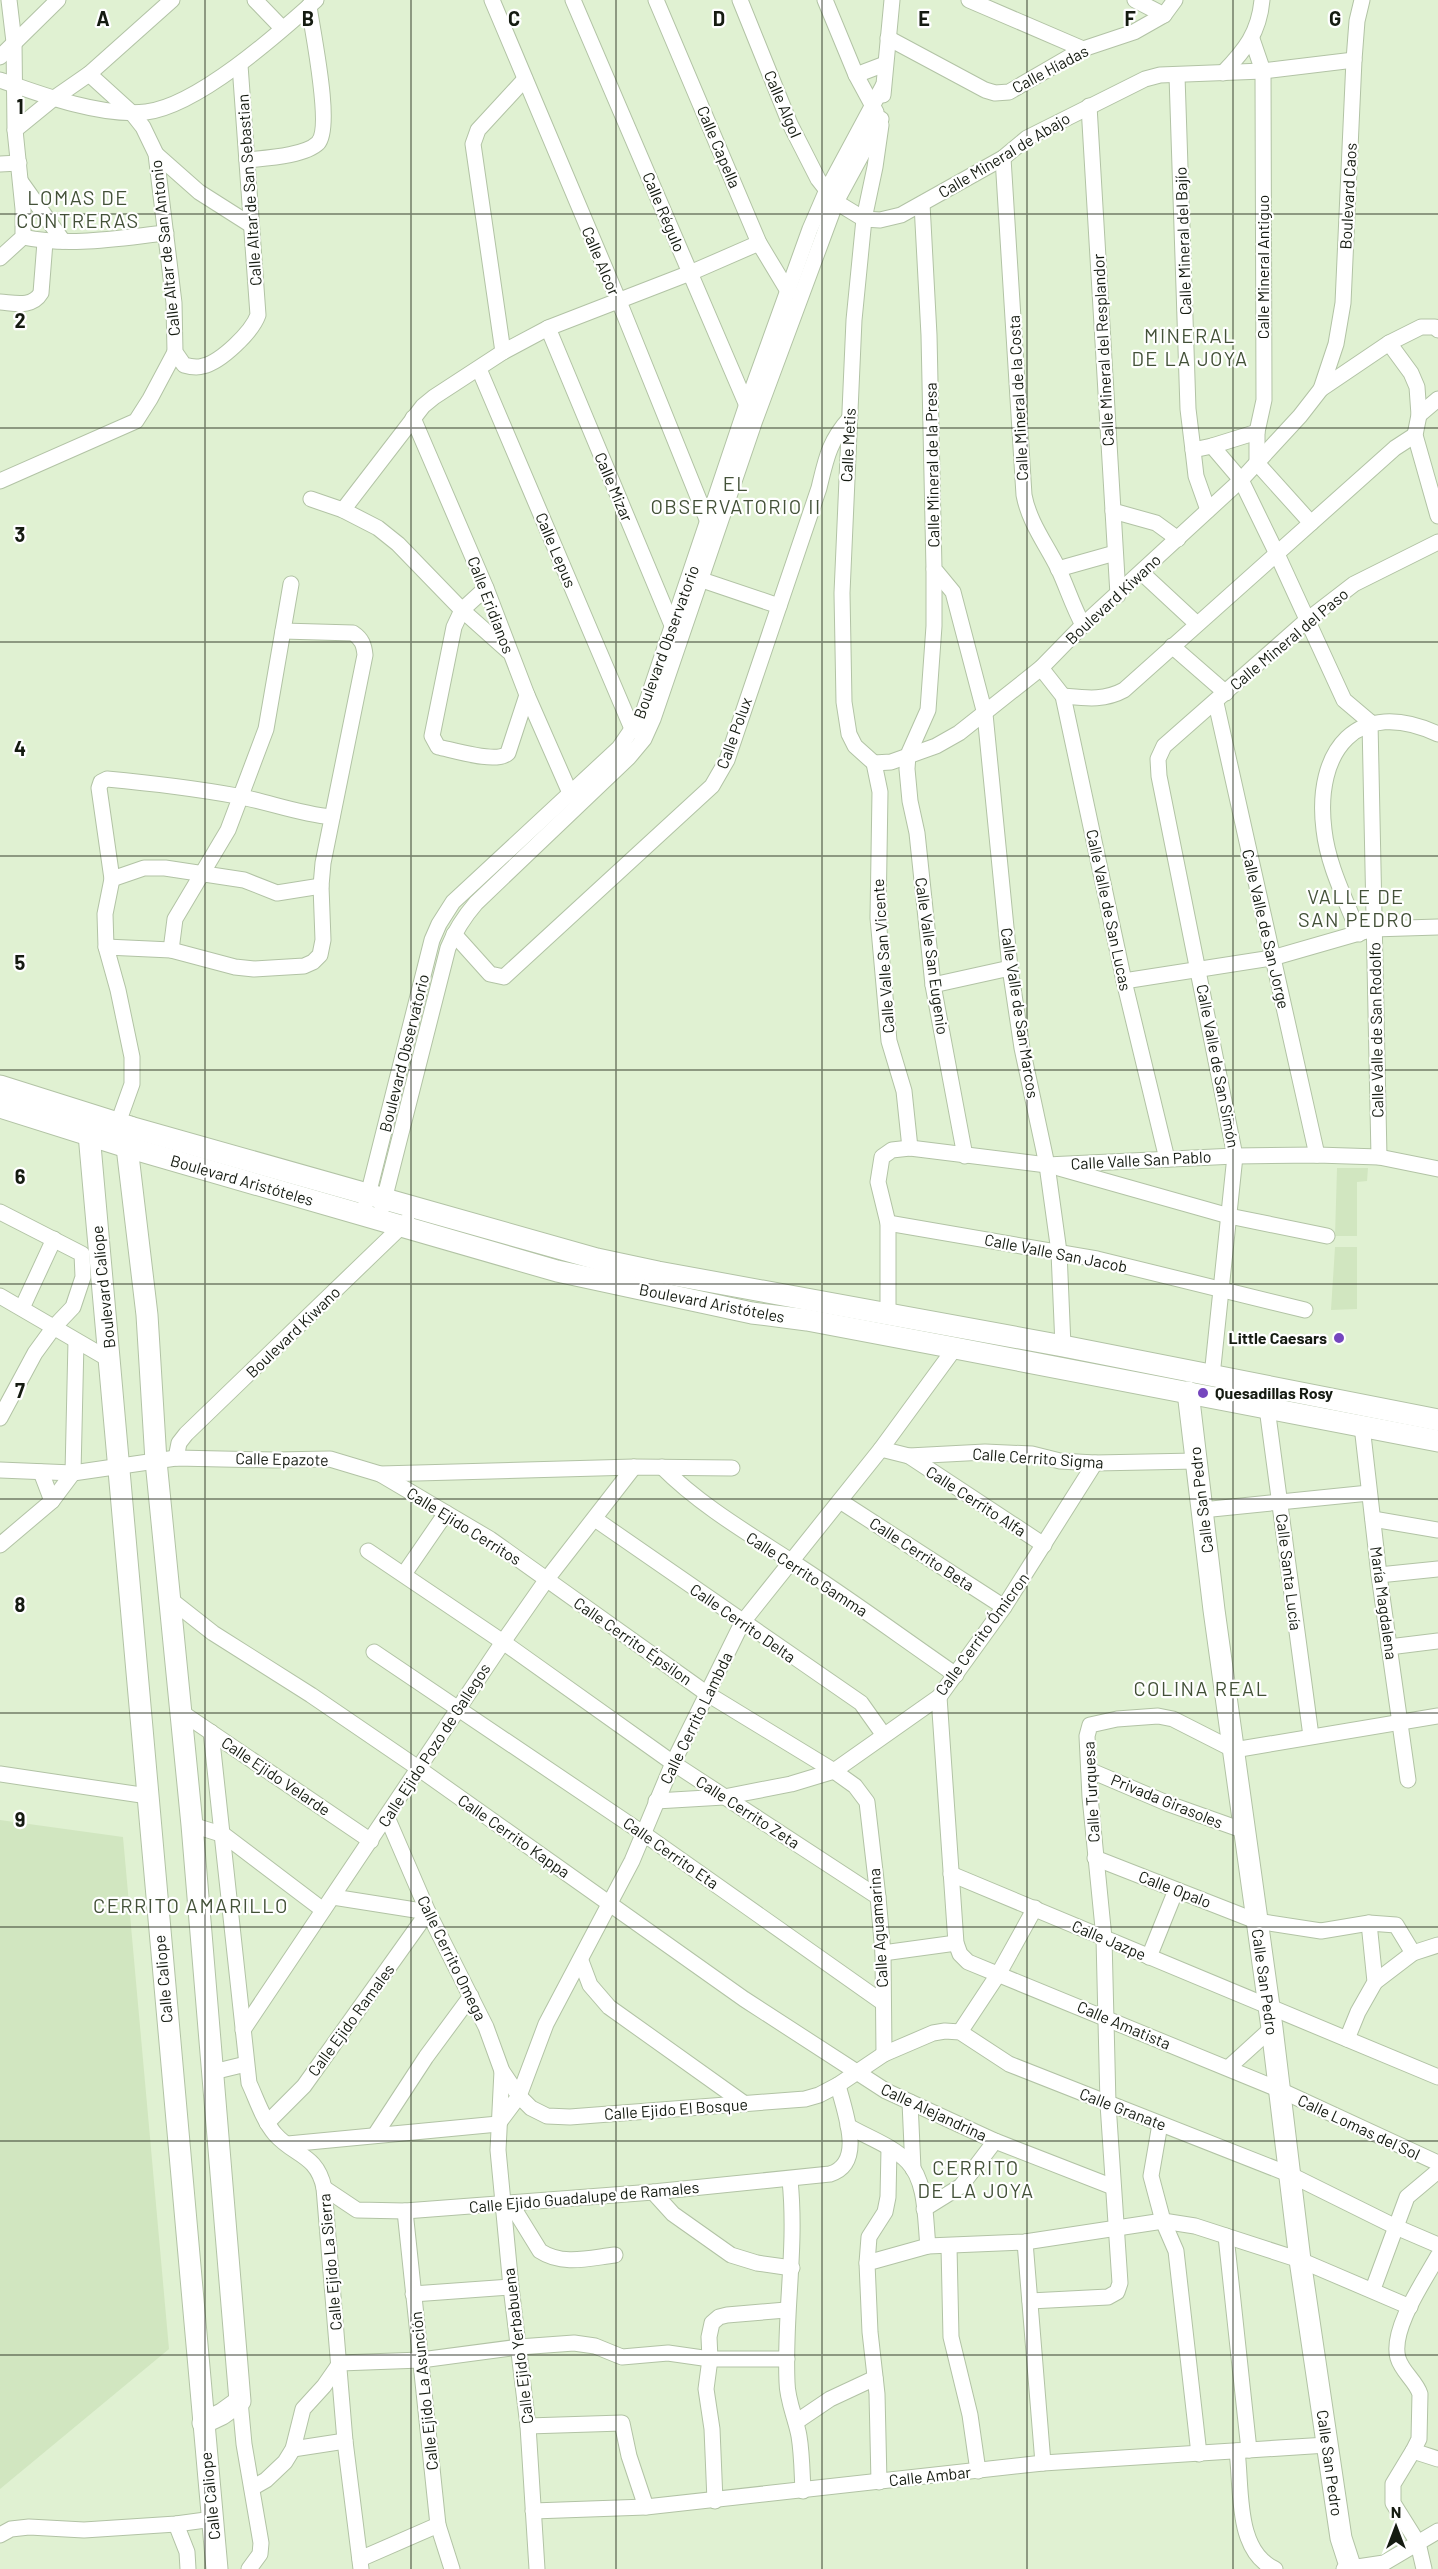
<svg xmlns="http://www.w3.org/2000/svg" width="1438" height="2569" viewBox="0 0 1438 2569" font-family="Barlow,sans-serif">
<rect width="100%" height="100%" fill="#e0f1d2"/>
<!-- built -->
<g fill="#d1e6c0">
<polygon points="1337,1168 1368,1168 1367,1181 1357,1182 1357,1236 1335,1236"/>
<polygon points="1335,1247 1357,1247 1357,1309 1331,1310"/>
<polygon points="0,1820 123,1837 169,2349 0,2489"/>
</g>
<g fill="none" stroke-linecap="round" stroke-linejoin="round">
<!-- street casing -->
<g stroke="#b2c3a5" stroke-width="17">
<g id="street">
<polyline points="255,0 282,28"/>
<polyline points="492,0 618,299 708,522"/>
<polyline points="573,0 748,408"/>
<polyline points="656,0 759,243 788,291"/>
<polyline points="740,0 790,124 818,179 836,202 864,219 880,220 901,215 1003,158 1027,138 1145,79 1160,75 1263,71 1354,60"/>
<polyline points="825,0 856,75 876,112"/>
<polyline points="969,0 1083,49"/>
<polyline points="1135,0 1164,15"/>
<polyline points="888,38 985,90 995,93 1009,92 1083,49 1134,32 1164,15 1175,0"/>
<polyline points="1252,39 1263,71 1264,400 1257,432 1257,463 1311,523"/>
<polyline points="0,57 58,0"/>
<path d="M1223,73C1245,50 1259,33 1262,0"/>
<path d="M89,74L132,113L143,127L156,154L174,303L175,352L184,365C191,367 197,368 203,366C221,362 252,332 258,315L240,65"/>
<polyline points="856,75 885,64"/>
<polyline points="1177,76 1188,409 1193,450 1212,446 1241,480 1277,554 1344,700 1370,722"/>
<path d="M0,80C42,95 102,117 146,112C197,106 277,35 316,0"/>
<polyline points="883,95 892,0"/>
<polyline points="1089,106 1118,595"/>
<polyline points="15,130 53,99 89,74 172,0"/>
<polyline points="156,154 199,192 251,225"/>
<path d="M1003,158L1024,495C1029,522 1046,544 1058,568C1067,587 1073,607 1083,625"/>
<path d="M247,160C265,158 305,156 318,143C333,127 312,30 309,6"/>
<polyline points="0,164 19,163"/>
<polyline points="21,182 63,241"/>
<polyline points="922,204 929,335 934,569 953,592 985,714 1010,968 1022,1048 1047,1165 1059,1252 1063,1346"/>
<path d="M23,237C70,247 119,238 166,233"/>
<polyline points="0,258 23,237 23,209 15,130 14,42 9,0"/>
<path d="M0,302C15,303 32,308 41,293L45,242"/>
<polyline points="548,328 674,630"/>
<polyline points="1389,343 1421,327 1435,327 1438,330"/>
<polyline points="503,352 473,144 478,130 525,79"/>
<polyline points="479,369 633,731"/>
<polyline points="1321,389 1389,343 1411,373 1417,387 1419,415 1415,435 1438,516"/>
<polyline points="1419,415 1438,399"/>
<polyline points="413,418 486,588 527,695 570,793"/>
<polyline points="1212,446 1257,432"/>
<polyline points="1193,450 1196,476 1208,510"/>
<polyline points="0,481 136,421 150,399 175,352"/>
<polyline points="311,499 343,510 378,528 398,544 462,610 508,651"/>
<polyline points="343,510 423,406 434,397 503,352 548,328 690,273 759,243"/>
<polyline points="1113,511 1156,523 1178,539"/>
<polyline points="934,569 934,626 928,710 908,755 907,769 910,801 917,833 933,985 965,1156"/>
<polyline points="1058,569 1115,553"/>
<polyline points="1142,573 1197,624"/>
<polyline points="702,580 779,606"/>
<path d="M486,588L462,610L454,627L432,736L438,747C453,750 497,764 508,753L527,695"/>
<polyline points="1172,646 1226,693"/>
<polyline points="1041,668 1063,696 1124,981 1167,1159"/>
<path d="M1063,696C1085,698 1104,701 1124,690L1395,448L1415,435"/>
<polyline points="1216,703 1317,1155"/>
<polyline points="1370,722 1379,1157"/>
<polyline points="874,763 891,762 936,746 959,733 1041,668 1083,625 1241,480 1300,416 1321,389 1336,344 1343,303 1354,60 1357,21 1362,0"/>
<polyline points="874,763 855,746 849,734 844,702 842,593 854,320 864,219 875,167 881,125"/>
<polyline points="874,763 880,792 878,918 889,1041 904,1091 910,1148"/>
<polyline points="112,879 144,868 165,868 244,880 277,893 321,886"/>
<path d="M454,934L490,974L504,977L712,786L727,760L819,488C826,459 829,441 850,418"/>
<path d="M1359,934C1346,900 1328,866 1324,830C1314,751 1357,696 1438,734"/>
<path d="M106,947L171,950L235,967L254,969L304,966L313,962L320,955L323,940L321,886L323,863L365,655C364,645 362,639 353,633L283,631"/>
<polyline points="171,950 175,919 228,830 266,729 291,584"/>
<polyline points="1124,981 1272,958 1373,929 1438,927"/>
<polyline points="933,985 1010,968"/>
<path d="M118,1123L132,1084V1057L118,990L106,947L105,914L112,879L99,788L101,782L107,779C150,783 193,788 237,796C269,802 299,814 332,817"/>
<polyline points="1059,1168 1229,1216 1327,1236"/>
<polyline points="366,1203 432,940 439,924 453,902 619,748 643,713 747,404 810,229 826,192 883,86"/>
<path d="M382,1208L448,948C455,931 463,918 476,903L629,757L644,739L653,719L754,423L836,202L881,119"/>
<polyline points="0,1212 82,1254 83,1277 73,1307 54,1327 35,1353 0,1418"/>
<polyline points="888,1223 1097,1259 1305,1310"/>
<polyline points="0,1296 110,1360"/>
<polyline points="22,1308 54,1239"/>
<polyline points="888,1315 888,1223 878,1182 882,1157 892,1150 910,1148 1047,1165 1235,1156 1317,1155 1379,1157 1438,1169"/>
<polyline points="1212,1376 1235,1156 1159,776 1158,759 1164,746 1306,621 1354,584 1438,542"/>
<polyline points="1267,1408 1311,1736"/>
<polyline points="1362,1426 1379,1575 1408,1780"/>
<polyline points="881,1449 909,1456 985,1452 1032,1454 1060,1461 1095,1463 1196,1461"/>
<polyline points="909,1456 1044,1545"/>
<polyline points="176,1458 179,1443 186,1434 407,1221"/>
<path d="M662,1467C700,1505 746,1532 791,1561C847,1597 901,1637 956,1675"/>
<polyline points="0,1470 73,1473 176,1458 274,1460 330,1459 380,1474 634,1467 732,1468"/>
<polyline points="41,1472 52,1501"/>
<polyline points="380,1474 490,1539 706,1693 834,1771 855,1786 867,1802 878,1897 883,1953 884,2054"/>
<polyline points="840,1501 1004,1607"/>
<polyline points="1202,1510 1369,1493"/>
<polyline points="595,1519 861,1703 883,1734"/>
<polyline points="1373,1519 1438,1530"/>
<polyline points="0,1545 52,1501 73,1473 76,1341"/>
<polyline points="368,1551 503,1642 673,1763 878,1897"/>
<polyline points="404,1574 446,1513"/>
<polyline points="1379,1575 1438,1569"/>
<polyline points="171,1600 213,1633 311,1695 418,1768 744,1999 886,2091 995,2141 1113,2187"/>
<polyline points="1389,1647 1438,1641"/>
<polyline points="374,1652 644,1834 882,2002"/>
<polyline points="939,1697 956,1943 960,1954 968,1962 1280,2090 1438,2163"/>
<polyline points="181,1712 371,1841"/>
<path d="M211,1732L249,2083C257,2100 263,2120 275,2134C294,2156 317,2154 324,2188L345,2441L361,2569"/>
<polyline points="1089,1770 1169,1804 1245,1831"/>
<polyline points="0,1774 148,1796"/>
<polyline points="656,1801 724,1797 791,1784 834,1771 939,1697 1004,1607 1095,1463"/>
<polyline points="387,1817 428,1912 486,2027 502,2071 519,2096 531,2108 547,2116 570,2117 805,2099 819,2095 838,2085 884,2054 933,2033 945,2031 960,2032 1009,2064 1291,2175 1396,2227 1438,2245"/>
<polyline points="192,1825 224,1835 323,1910"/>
<polyline points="1095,1858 1256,1921 1321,1931 1369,1923 1396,1925 1413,1953"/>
<polyline points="951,1874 1438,2077"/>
<polyline points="883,1953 956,1943"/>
<polyline points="1149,1957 1176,1890"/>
<polyline points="581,1961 590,1985 609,2007 745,2104"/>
<polyline points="1375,1982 1413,1953 1438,1945"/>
<polyline points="243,2030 503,1642 547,1579 634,1467"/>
<polyline points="960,2032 999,1973 1035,1908"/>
<polyline points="1347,2039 1358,2012 1375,1982 1369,1923"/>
<polyline points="1228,2068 1272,2028"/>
<polyline points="502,2071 498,2150 511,2287 528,2426 537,2569"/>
<polyline points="213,2072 246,2064"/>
<polyline points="910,2102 913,2169"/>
<polyline points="267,2123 304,2086 428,1912 333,1897"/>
<polyline points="498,2124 519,2096 546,2024 632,1861 673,1763 742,1623 881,1449 955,1348"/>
<polyline points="1160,2124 1151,2176 1163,2221 1176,2251 1199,2454"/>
<path d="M848,2126C867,2137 893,2146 908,2162C927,2182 925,2220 928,2246"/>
<polyline points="375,2135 426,2057 471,1996"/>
<polyline points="288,2144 498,2124"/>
<path d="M790,2180C797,2249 784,2313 787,2382C787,2400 796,2419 799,2436C802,2454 802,2473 803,2491"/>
<path d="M324,2188L357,2210L405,2211L653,2192L830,2174C866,2163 844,2111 838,2085"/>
<polyline points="653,2192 673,2214 731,2255 757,2263 792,2268"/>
<path d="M511,2204L540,2251C563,2266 589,2258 615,2255"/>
<polyline points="924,2209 961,2186 995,2141"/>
<polyline points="405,2211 438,2525 452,2569"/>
<polyline points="1226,2236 1249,2450"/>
<polyline points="1025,2242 1043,2463"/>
<polyline points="949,2247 951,2337 970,2415 978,2471"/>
<path d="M1438,2256C1424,2281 1390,2330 1398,2358C1402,2372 1416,2381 1420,2394L1419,2439L1413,2451L1438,2459"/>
<polyline points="867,2263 869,2237 885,2212 888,2197 889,2149"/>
<polyline points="1373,2289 1407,2197 1438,2171"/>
<polyline points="413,2294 511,2287"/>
<polyline points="1030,2301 1108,2297 1117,2292 1120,2283 1108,2104 1104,1938 1090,1797 1087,1736 1090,1725 1117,1719 1158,1716 1173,1719 1234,1750 1438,1716"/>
<polyline points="240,2401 244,2444 261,2543 260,2554 249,2569"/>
<polyline points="796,2422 830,2399 875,2378"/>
<polyline points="528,2426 622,2423 629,2456 646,2507"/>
<polyline points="293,2449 345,2441"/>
<path d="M1237,2451C1242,2489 1235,2551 1275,2569"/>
<polyline points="1413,2451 1393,2484 1393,2503 1418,2543 1424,2569"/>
<polyline points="879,2482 877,2394 870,2332 867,2263 928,2246 1025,2242 1163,2221 1195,2226 1300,2260 1410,2307"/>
<polyline points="252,2488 266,2480 285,2462 293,2449 303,2409 324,2386 340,2363 421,2360 519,2347 574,2343 595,2346 622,2357 668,2353 710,2359 787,2359"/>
<polyline points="715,2501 712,2429 706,2389 710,2359 709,2337 712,2323 719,2317 727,2315 786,2310"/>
<polyline points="533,2511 646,2507 1043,2463 1327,2445"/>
<polyline points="176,2524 187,2552 188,2569"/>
<polyline points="0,2535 11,2529 29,2527 84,2530 176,2524 213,2519"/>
<polyline points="360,2559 438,2525"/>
<polyline points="1344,2569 1384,2563 1438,2531"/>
</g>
</g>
<!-- secondary casing -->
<g stroke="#b2c3a5" stroke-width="23">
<g id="secondary">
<polyline points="0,1086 130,1127 597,1259 658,1272 1063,1346 1438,1420"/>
<polyline points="0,1107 127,1147 557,1271 752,1313 807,1320 955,1348 1438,1441"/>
<polyline points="130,1127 98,1126 93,1128 89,1134 217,2569"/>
<polyline points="122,1137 127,1147 147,1315 156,1461 192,1825 240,2401 222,2414 203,2423"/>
<polyline points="1188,1392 1214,1610 1272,2028 1300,2260 1341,2538 1351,2569"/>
</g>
</g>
<!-- street -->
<use href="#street" stroke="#fff" stroke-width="15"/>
<!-- secondary -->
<use href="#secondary" stroke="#fff" stroke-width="21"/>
</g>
<!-- grid -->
<path fill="none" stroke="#151b11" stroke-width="1.5" stroke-opacity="0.55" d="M205,0V2569M411,0V2569M616,0V2569M822,0V2569M1027,0V2569M1233,0V2569M0,214H1438M0,428H1438M0,642H1438M0,856H1438M0,1070H1438M0,1284H1438M0,1499H1438M0,1713H1438M0,1927H1438M0,2141H1438M0,2355H1438"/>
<!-- markers -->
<g fill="#7546be" stroke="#fff" stroke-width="2">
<circle cx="1339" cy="1338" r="6"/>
<circle cx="1203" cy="1393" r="6"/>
</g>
<g text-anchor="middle" stroke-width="4.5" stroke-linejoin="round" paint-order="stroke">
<!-- street labels -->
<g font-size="16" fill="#151b11" stroke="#fff">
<text transform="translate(1050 69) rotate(-28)" y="6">Calle Híadas</text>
<text transform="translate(783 104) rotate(67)" y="6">Calle Algol</text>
<text transform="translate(719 147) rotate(67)" y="6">Calle Capella</text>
<text transform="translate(1004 155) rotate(-31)" y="6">Calle Mineral de Abajo</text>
<text transform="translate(249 190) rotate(-94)" y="6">Calle Altar de San Sebastian</text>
<text transform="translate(1348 196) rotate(-87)" y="6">Boulevard Caos</text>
<text transform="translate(664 212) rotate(67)" y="6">Calle Régulo</text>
<text transform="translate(1183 241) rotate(-92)" y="6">Calle Mineral del Bajío</text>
<text transform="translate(165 248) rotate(-96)" y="6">Calle Altar de San Antonio</text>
<text transform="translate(601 261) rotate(67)" y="6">Calle Alcor</text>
<text transform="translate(1263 267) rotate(-90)" y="6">Calle Mineral Antiguo</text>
<text transform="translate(1103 350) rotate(-93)" y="6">Calle Mineral del Resplandor</text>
<text transform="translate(1018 398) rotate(-93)" y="6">Calle Mineral de la Costa</text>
<text transform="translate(848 445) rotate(-87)" y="6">Calle Metis</text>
<text transform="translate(932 465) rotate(-91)" y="6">Calle Mineral de la Presa</text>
<text transform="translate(614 487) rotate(67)" y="6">Calle Mizar</text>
<text transform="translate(556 550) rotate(67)" y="6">Calle Lepus</text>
<text transform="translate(1113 599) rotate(-43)" y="6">Boulevard Kiwano</text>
<text transform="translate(491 605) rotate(69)" y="6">Calle Eridianos</text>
<text transform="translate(1289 639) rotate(-40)" y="6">Calle Mineral del Paso</text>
<text transform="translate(666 642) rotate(-70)" y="6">Boulevard Observatorio</text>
<text transform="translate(734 733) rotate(-70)" y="6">Calle Polux</text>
<text transform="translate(1109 910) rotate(78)" y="6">Calle Valle de San Lucas</text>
<text transform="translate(1266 929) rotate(77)" y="6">Calle Valle de San Jorge</text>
<text transform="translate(883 956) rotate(-94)" y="6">Calle Valle San Vicente</text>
<text transform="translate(932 956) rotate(82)" y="6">Calle Valle San Eugenio</text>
<text transform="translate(1020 1013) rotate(81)" y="6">Calle Valle de San Marcos</text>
<text transform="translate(1376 1030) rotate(-91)" y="6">Calle Valle de San Rodolfo</text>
<text transform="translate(404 1053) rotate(-76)" y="6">Boulevard Observatorio</text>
<text transform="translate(1218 1066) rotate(79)" y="6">Calle Valle de San Simón</text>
<text transform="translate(1141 1160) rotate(-3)" y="6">Calle Valle San Pablo</text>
<text transform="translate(242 1180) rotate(16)" y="6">Boulevard Aristóteles</text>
<text transform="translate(1056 1253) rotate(11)" y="6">Calle Valle San Jacob</text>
<text transform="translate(103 1287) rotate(-96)" y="6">Boulevard Calíope</text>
<text transform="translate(712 1303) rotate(11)" y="6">Boulevard Aristóteles</text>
<text transform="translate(293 1332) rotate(-44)" y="6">Boulevard Kiwano</text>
<text transform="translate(1038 1458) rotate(4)" y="6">Calle Cerrito Sigma</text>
<text transform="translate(282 1459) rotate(1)" y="6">Calle Epazote</text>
<text transform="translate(1201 1500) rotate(-97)" y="6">Calle San Pedro</text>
<text transform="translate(976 1501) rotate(33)" y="6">Calle Cerrito Alfa</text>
<text transform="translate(464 1526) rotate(32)" y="6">Calle Ejido Cerritos</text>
<text transform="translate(922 1554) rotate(33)" y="6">Calle Cerrito Beta</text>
<text transform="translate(1289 1572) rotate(83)" y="6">Calle Santa Lucía</text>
<text transform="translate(807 1574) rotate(33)" y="6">Calle Cerrito Gamma</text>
<text transform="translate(1384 1603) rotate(82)" y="6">María Magdalena</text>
<text transform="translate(743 1623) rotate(35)" y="6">Calle Cerrito Delta</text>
<text transform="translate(982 1634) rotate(-54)" y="6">Calle Cerrito Ómicron</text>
<text transform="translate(633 1641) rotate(35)" y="6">Calle Cerrito Épsilon</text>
<text transform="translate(696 1718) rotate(-64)" y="6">Calle Cerrito Lambda</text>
<text transform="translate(434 1745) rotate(-57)" y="6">Calle Ejido Pozo de Gallegos</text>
<text transform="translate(276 1776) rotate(34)" y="6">Calle Ejido Velarde</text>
<text transform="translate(1091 1792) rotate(-93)" y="6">Calle Turquesa</text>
<text transform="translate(1167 1801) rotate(22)" y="6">Privada Girasoles</text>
<text transform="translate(748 1812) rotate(33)" y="6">Calle Cerrito Zeta</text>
<text transform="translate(514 1836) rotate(35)" y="6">Calle Cerrito Kappa</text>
<text transform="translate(671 1853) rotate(35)" y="6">Calle Cerrito Eta</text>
<text transform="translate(1175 1889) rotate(21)" y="6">Calle Opalo</text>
<text transform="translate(878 1928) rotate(-94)" y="6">Calle Aguamarina</text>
<text transform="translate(1109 1940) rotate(23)" y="6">Calle Jazpe</text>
<text transform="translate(452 1958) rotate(64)" y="6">Calle Cerrito Omega</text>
<text transform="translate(163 1979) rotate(-95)" y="6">Calle Caliope</text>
<text transform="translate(1265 1982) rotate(82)" y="6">Calle San Pedro</text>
<text transform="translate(351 2020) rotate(-54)" y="6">Calle Ejido Ramales</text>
<text transform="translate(1124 2025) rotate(23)" y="6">Calle Amatista</text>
<text transform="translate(676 2109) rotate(-4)" y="6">Calle Ejido El Bosque</text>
<text transform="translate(1123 2109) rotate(21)" y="6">Calle Granate</text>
<text transform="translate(934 2112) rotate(25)" y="6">Calle Alejandrina</text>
<text transform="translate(1359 2127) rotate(25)" y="6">Calle Lomas del Sol</text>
<text transform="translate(584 2197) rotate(-5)" y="6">Calle Ejido Guadalupe de Ramales</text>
<text transform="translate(330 2262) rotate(-95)" y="6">Calle Ejido La Sierra</text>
<text transform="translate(518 2346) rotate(-97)" y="6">Calle Ejido Yerbabuena</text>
<text transform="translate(424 2391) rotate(-96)" y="6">Calle Ejido La Asunción</text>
<text transform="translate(1330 2463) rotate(82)" y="6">Calle San Pedro</text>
<text transform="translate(930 2476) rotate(-6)" y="6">Calle Ambar</text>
<text transform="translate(210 2496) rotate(-96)" y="6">Calle Caliope</text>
</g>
<!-- poi labels -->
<g font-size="16" font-weight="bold" fill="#151b11" stroke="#fff" text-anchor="end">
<text x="1327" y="1344">Little Caesars</text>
<text x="1215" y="1399" text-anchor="start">Quesadillas Rosy</text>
</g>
<!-- quarter labels -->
<g font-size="20" letter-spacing="1.5" fill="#435138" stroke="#fff">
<text x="78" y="205">LOMAS DE<tspan x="78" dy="23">CONTRERAS</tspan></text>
<text x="1190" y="343">MINERAL<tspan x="1190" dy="23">DE LA JOYA</tspan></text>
<text x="736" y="491">EL<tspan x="736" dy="23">OBSERVATORIO II</tspan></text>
<text x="1356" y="904">VALLE DE<tspan x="1356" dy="23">SAN PEDRO</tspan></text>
<text x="1201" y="1696">COLINA REAL</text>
<text x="191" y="1913">CERRITO AMARILLO</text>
<text x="976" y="2175">CERRITO<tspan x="976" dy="23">DE LA JOYA</tspan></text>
</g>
</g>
<g font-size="20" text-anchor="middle" font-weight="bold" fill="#151b11" stroke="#fff" stroke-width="4.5" stroke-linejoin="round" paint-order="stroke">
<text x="103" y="26">A</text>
<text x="308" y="26">B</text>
<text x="514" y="26">C</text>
<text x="719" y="26">D</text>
<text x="924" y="26">E</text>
<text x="1130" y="26">F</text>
<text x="1335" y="26">G</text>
<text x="20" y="114">1</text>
<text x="20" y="328">2</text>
<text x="20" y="542">3</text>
<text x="20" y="756">4</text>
<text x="20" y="970">5</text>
<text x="20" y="1184">6</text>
<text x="20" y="1398">7</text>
<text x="20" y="1612">8</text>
<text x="20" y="1827">9</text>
</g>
<!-- north arrow -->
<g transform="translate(1396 2527)" stroke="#ffffff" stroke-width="4.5" paint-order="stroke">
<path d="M0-4.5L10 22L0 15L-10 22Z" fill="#151b11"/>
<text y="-9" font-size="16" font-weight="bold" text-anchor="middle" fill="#151b11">N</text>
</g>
</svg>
